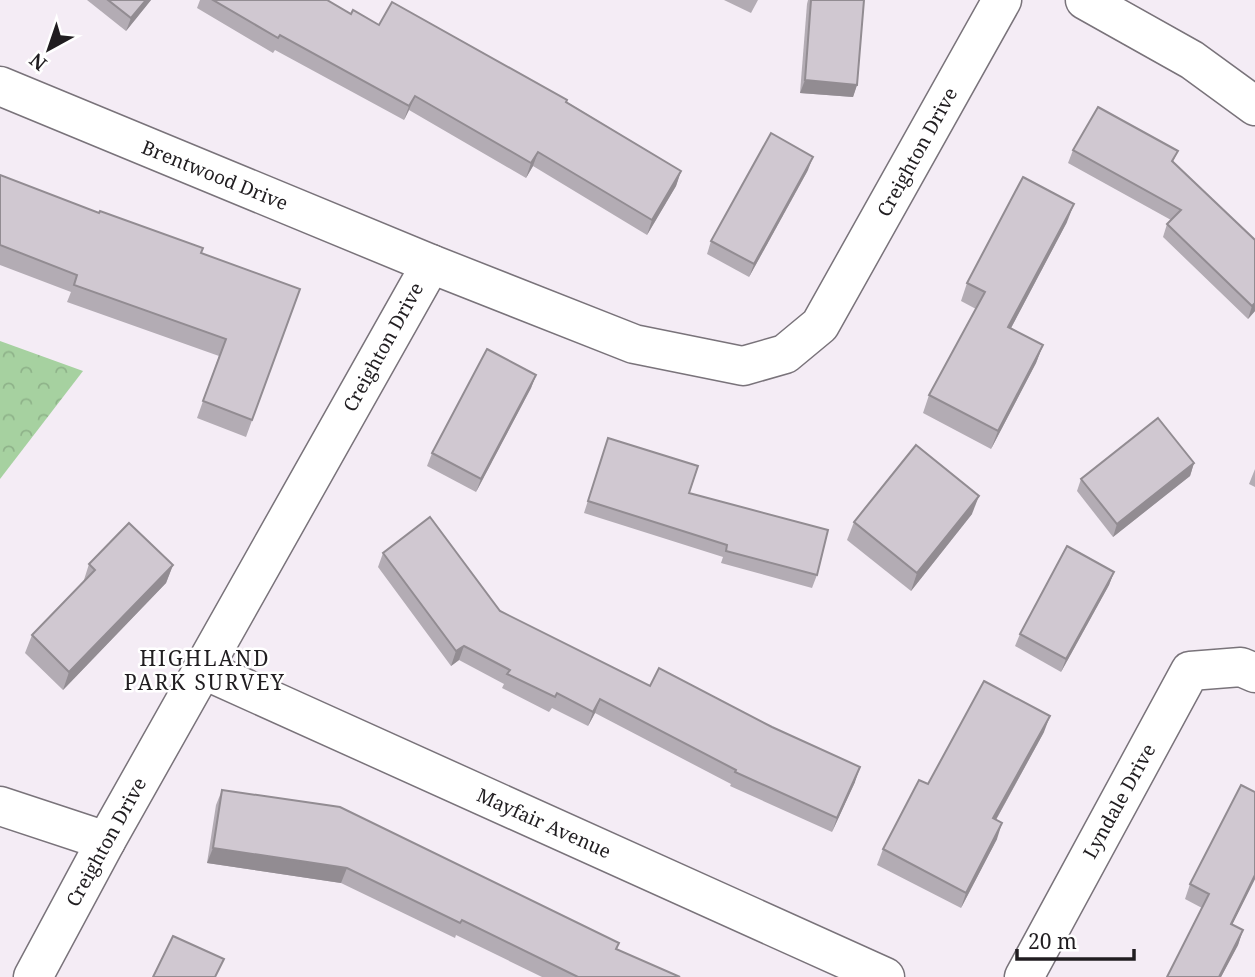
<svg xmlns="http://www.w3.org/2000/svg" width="1255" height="977" viewBox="0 0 1255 977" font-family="'Noto Serif',serif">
<defs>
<pattern id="forest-crowns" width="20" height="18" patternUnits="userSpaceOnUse" patternTransform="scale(1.75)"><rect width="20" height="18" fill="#a6d1a0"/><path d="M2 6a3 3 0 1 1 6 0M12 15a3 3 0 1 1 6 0" fill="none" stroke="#8fb38a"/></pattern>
</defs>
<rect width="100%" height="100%" fill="#f4ecf5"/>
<!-- forest -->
<polygon fill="url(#forest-crowns)" points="0,341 83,371 0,479"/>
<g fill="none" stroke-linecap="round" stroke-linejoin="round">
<!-- minor casing -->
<g stroke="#79737a" stroke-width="41">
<g id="minor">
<polyline points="1085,0 1192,60 1255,106"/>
<polyline points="0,86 431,264 634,344 743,366 785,354 820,325 1002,0"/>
<polyline points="202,669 885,977"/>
<polyline points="0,806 106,841"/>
<polyline points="33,977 106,841 431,264"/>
<polyline points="1024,977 1190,671 1241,667 1255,673"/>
</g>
</g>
<!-- minor -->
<use href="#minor" stroke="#fff" stroke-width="38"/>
</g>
<!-- wall -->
<g fill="#b3acb4">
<polygon points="87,0 151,0 126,31"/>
<polygon points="200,0 327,0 351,14 567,102 681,171 676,186 647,235 533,166 526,178 409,110 404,120 275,50 273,53 197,8"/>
<polygon points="724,0 758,0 751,13"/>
<polygon points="808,0 864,0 857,85 853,97 800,93 807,4"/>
<polygon points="1073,150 1178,151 1173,162 1255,240 1255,311 1248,319 1163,237 1167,224 1171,220 1068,163"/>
<polygon points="808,170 749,277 707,254 711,241"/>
<polygon points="0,175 201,253 300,289 246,437 197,418 219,356 67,302 71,292 0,265"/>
<polygon points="1067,222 1011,328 1043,345 1036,363 991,449 923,413 929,395 976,309 961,301 967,283"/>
<polygon points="536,375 531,388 476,492 427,466 432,453"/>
<polygon points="608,438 689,493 817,575 812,588 721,563 723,557 584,513"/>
<polygon points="1194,463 1190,476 1113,537 1077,491 1081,479"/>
<polygon points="1255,469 1255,487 1249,484"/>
<polygon points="972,514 911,591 847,540 854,522"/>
<polygon points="383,553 650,686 855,782 832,832 730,786 731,784 595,713 588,726 552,708 549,712 502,688 504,684 459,660 451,666 378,567"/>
<polygon points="89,564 173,565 166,583 63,690 25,653 32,635 83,583"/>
<polygon points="1114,572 1109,585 1061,672 1015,646 1020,634"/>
<polygon points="1044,732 996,820 997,839 961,908 877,865 883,849 928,784"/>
<polygon points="222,790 617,949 680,977 542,977 456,935 455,938 341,883 207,863 216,805"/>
<polygon points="1255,879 1232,925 1243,930 1238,945 1221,977 1167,977 1202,908 1185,899 1190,884"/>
</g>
<!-- shaded-wall -->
<g fill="#928c92">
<polygon points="146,0 151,0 126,31 131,18"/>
<polygon points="805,80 857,85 853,97 800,93"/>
<polygon points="415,96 409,110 404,120 409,106"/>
<polygon points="538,152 533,166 526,178 531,163"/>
<polygon points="813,157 808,170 749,277 754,264"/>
<polygon points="681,171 676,186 647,235 652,220"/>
<polygon points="1074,204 1067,222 1002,345 1008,327"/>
<polygon points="1255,303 1255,311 1248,319 1252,306"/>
<polygon points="1043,345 1036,363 991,449 998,431"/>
<polygon points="536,375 531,388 476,492 481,479"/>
<polygon points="1194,463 1190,476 1113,537 1117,524"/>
<polygon points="979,496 972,514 911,591 917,573"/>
<polygon points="173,565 166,583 63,690 69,672"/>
<polygon points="1114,572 1109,585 1061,672 1066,659"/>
<polygon points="464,646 459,660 451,666 456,651"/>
<polygon points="600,699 595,713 588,726 593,712"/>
<polygon points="1050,716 1044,732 988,834 993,818"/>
<polygon points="860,767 855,782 832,832 837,818"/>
<polygon points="1002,823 997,839 961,908 966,893"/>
<polygon points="213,848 347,868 341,883 207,863"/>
<polygon points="1255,875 1255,879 1225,939 1231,924"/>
<polygon points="1243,930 1238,945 1221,977 1219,977"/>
</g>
<!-- building -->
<g fill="#d0c8d1" stroke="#928c92" stroke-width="2">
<polygon points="108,0 146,0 131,18"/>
<polygon points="213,0 327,0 351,14 353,10 379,25 392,2 567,100 566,102 681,171 652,220 538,152 531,163 415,96 409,106 280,35 278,38"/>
<polygon points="811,0 864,0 857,85 805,80"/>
<polygon points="1098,107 1178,151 1172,161 1255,240 1255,303 1252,306 1167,224 1181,210 1073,150"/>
<polygon points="771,133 813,157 754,264 711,241"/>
<polygon points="0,175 99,213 100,211 203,248 201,253 300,289 252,420 203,401 226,339 74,285 77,275 0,245"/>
<polygon points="1023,177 1074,204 1008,327 1043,345 998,431 929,395 985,292 967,283"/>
<polygon points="487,349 536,375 481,479 432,453"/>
<polygon points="1158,418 1194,463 1117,524 1081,479"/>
<polygon points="608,438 698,466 689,493 828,530 817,575 726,551 727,545 588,501"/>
<polygon points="916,445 979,496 917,573 854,522"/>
<polygon points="430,517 500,611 650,686 659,668 772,727 860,767 837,818 735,772 736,770 600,699 593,712 557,693 555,697 507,674 510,670 464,646 456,651 383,553"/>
<polygon points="129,523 173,565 69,672 32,635 95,570 89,564"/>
<polygon points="1067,546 1114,572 1066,659 1020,634"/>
<polygon points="984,681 1050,716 993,818 1002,823 966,893 883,849 919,780 928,784"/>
<polygon points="1241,785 1255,792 1255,875 1231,924 1243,930 1219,977 1167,977 1209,894 1190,884"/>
<polygon points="222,790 340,807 619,943 616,949 680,977 578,977 462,920 460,923 347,868 213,848"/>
<polygon points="173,936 224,959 215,977 153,977"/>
</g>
<g text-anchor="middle" stroke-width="5" stroke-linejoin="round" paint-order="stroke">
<!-- street labels -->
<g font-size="19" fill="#201d20" stroke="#fff">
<text transform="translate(917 152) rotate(-61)" y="7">Creighton Drive</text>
<text transform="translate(215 175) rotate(22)" y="7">Brentwood Drive</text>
<text transform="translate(383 347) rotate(-61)" y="7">Creighton Drive</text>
<text transform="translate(1119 801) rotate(-61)" y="7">Lyndale Drive</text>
<text transform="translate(544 823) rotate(24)" y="7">Mayfair Avenue</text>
<text transform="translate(106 842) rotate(-61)" y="7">Creighton Drive</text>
</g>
<!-- neighbourhood labels -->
<g font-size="21" letter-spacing="2" fill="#201d20" stroke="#fff">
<text x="205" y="666">HIGHLAND<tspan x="205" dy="24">PARK SURVEY</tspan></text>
</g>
</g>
<!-- north arrow -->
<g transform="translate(49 49) rotate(220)" stroke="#ffffff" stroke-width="5" paint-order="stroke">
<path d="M0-5L12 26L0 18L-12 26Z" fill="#201d20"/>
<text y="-10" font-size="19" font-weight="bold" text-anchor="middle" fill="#201d20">N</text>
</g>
<!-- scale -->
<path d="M1017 949v10h117v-10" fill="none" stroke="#201d20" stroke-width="3.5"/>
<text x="1028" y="949" font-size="21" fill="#201d20" stroke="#ffffff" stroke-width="5" paint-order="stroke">20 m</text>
</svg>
